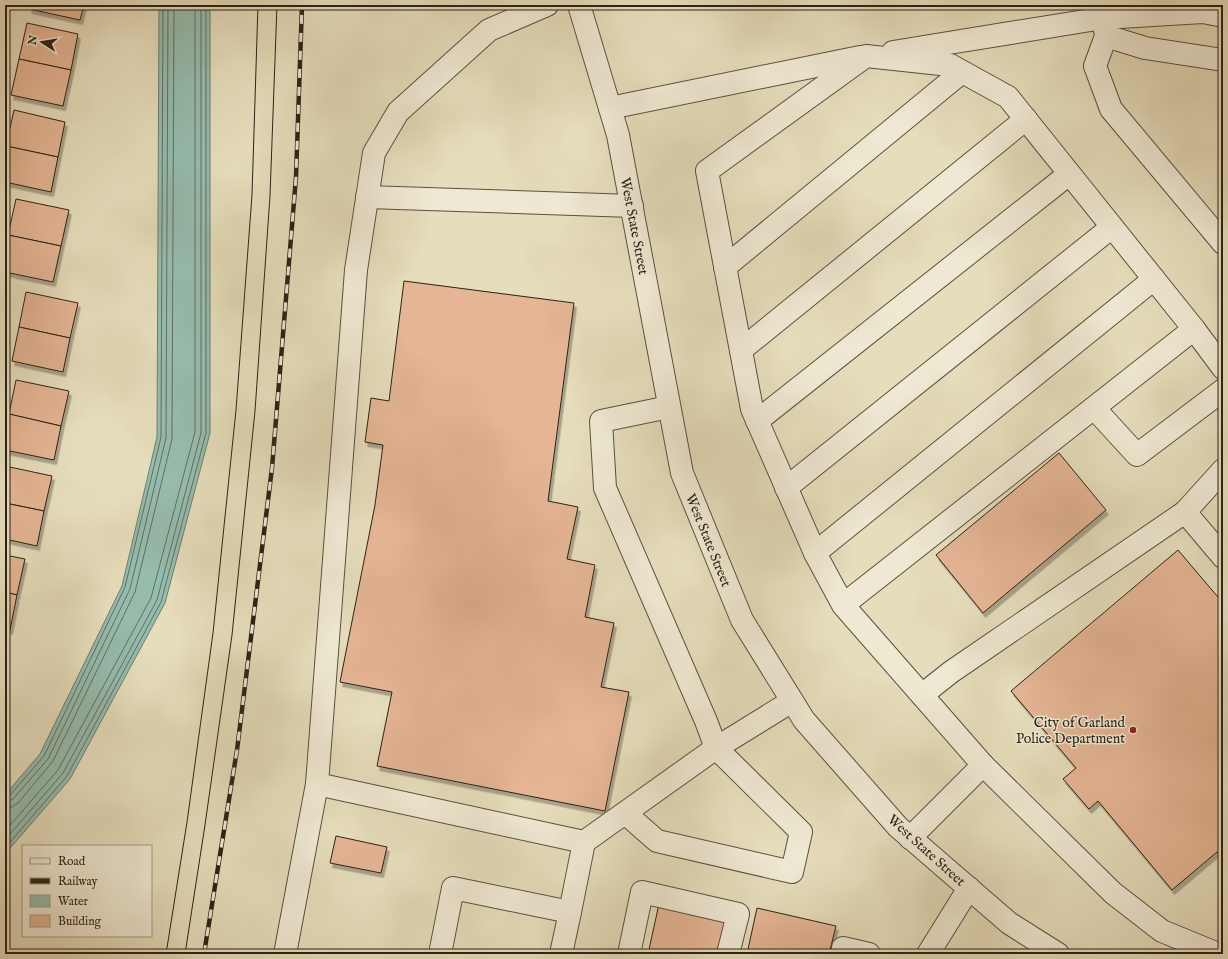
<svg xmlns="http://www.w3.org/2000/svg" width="1228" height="959" viewBox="0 0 1228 959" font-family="'IM FELL English',serif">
<defs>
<filter id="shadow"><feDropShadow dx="2.5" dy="4.5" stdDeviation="0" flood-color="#0004"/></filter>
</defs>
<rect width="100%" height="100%" fill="#e6ddbc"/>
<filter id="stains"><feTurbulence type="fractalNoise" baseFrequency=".005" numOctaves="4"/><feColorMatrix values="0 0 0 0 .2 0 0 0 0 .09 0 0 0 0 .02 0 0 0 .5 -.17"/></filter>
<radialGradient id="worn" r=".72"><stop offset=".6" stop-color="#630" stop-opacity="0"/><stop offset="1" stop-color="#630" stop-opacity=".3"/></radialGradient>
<!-- water -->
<polygon fill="#96bcae" stroke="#6b7e71" points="159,5 210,5 210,433 165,603 70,779 5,854 5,795 40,754 122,586 157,437"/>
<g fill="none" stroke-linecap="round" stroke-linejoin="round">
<!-- shore -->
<g stroke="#606f62" stroke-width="1">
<polyline points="5,797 10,795 44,756 125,587 161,437 163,5"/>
<polyline points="5,802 9,801 13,799 48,759 130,589 166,438 168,5"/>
<polyline points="5,808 12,807 18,803 53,761 135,592 172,439 174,5"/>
<polyline points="5,831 58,770 151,598 195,432 195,5"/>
<polyline points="5,840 63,773 157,600 201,433 201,5"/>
<polyline points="5,848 67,776 161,602 206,433 206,5"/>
</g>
</g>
<!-- building -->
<g fill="#e5b595" stroke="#2b2216" filter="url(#shadow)">
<polygon points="30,5 84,5 80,20 29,9"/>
<polygon points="27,23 78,34 71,70 19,59"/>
<polygon points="19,59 71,70 63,106 11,95"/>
<polygon points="14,110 65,122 58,157 6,146"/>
<polygon points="6,146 58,157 51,192 5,182"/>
<polygon points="16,199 69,210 61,246 8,235"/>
<polygon points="8,235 61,246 53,282 5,272 5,250"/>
<polygon points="404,281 574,303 548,501 578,507 567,559 595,565 585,617 614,623 601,687 629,692 605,811 377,766 392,692 340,682 375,505 383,445 365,442 371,398 389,401"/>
<polygon points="26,292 78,303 70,338 19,327"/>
<polygon points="19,327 70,338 63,372 12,361"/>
<polygon points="16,380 69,391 61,426 9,414"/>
<polygon points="9,414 61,426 54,460 5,450 5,432"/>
<polygon points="1059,453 1106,510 983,613 936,555"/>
<polygon points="5,466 52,476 44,511 5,503"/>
<polygon points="5,503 44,511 37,546 5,539"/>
<polygon points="1178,550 1223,603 1223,859 1217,852 1172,890 1098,801 1089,809 1063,779 1076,768 1011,691"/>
<polygon points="5,555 25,559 17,595 5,592"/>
<polygon points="5,592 17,595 10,630 5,629"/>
<polygon points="336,836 387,847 381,873 330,863"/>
<polygon points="659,904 727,919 720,954 648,954"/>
<polygon points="757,908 836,926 829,954 747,954"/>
</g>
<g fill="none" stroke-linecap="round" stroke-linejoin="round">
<!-- minor casing -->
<g stroke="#5a5140" stroke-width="24">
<g id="minor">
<polyline points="547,5 489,30 398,112 374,153 356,270 317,784 584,842 716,748 801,832 792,872 657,841 625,813"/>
<polyline points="579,5 618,135 682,473 742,620 804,720 898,827 1009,923 1058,954"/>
<polyline points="1223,16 1203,12 1103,18 1106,36 1095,66 1111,109 1223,243"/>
<polyline points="1106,36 1145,48 1223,60"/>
<polyline points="893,52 1103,18"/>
<polyline points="610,108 860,57"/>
<polyline points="367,197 632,206"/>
<polyline points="725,267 962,72"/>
<polyline points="1194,329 1223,368"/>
<polyline points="741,350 1026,119"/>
<polyline points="669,407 601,421 605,488 706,721 716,748 792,701"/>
<polyline points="1094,408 1137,455 1223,390"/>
<polyline points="757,421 1069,174"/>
<polyline points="1223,470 1185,512 1223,557"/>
<polyline points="786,488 1112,227"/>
<polyline points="815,553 1154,279"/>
<polyline points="843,605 1194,329 1008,97 950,65 866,56 707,171 752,409 815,553 843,605 983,765 910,838"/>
<polyline points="922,695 951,672 1185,512"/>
<polyline points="983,765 1113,893 1162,931 1218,954"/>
<polyline points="285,954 317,784"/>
<polyline points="440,954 453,888 570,912 584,842"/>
<polyline points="561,954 570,912"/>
<polyline points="629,954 642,892 738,914 728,954"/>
<polyline points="842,954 843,948 869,954"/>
<polyline points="928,954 969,888"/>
</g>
</g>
<!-- minor -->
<use href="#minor" stroke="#efe9d3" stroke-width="22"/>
<!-- tram -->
<g stroke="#2b2216" stroke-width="1">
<polyline points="166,954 187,822 213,633 236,410 252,195 258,5"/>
<polyline points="185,954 205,825 232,635 255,411 270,196 277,5"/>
</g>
<!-- rail casing -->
<g stroke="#2b2216" stroke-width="4.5">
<polyline id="rail" points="204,954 237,750 272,468 296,177 302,5"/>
</g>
<!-- rail -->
<use href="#rail" stroke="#efe9d3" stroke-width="3" stroke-dasharray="9" stroke-linecap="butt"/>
</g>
<!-- markers -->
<circle fill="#8f2418" stroke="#efe9d3" stroke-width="1.5" cx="1133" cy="730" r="4"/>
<g text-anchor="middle" stroke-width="3" stroke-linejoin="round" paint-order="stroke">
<!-- street labels -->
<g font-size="14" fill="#2b2216" stroke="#efe9d3">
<text transform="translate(635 226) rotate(79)" y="5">West State Street</text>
<text transform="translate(709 540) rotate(68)" y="5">West State Street</text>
<text transform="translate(927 850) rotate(42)" y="5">West State Street</text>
</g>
<!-- poi labels -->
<g font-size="14" fill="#2b2216" stroke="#efe9d3" text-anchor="end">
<text x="1125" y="727">City of Garland<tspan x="1125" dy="16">Police Department</tspan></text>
</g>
</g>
<!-- margin -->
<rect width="1228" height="959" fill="none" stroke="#e6ddbc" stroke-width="20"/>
<rect x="6" y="6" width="1216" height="947" fill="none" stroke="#2b2216" stroke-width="2"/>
<rect x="10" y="10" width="1208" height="939" fill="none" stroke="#2b2216"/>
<!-- legend -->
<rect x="22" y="845" width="130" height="92" fill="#efe9d3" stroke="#a19987"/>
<rect x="30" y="858" width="20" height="6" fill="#efe9d3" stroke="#a19987"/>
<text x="58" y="865" font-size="12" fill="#2b2216">Road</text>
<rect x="30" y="878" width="20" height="6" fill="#2b2216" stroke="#a19987"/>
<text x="58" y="885" font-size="12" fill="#2b2216">Railway</text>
<rect x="30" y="895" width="20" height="12" fill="#96bcae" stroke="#a19987"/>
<text x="58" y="905" font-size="12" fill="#2b2216">Water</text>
<rect x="30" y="915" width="20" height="12" fill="#e5b595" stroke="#a19987"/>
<text x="58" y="925" font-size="12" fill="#2b2216">Building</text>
<!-- north arrow -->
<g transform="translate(42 42) rotate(282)" stroke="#efe9d3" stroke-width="3" paint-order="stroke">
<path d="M0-3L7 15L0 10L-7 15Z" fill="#2b2216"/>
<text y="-6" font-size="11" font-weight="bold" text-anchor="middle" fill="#2b2216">N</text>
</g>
<rect width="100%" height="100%" filter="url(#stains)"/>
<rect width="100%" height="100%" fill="url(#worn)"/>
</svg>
